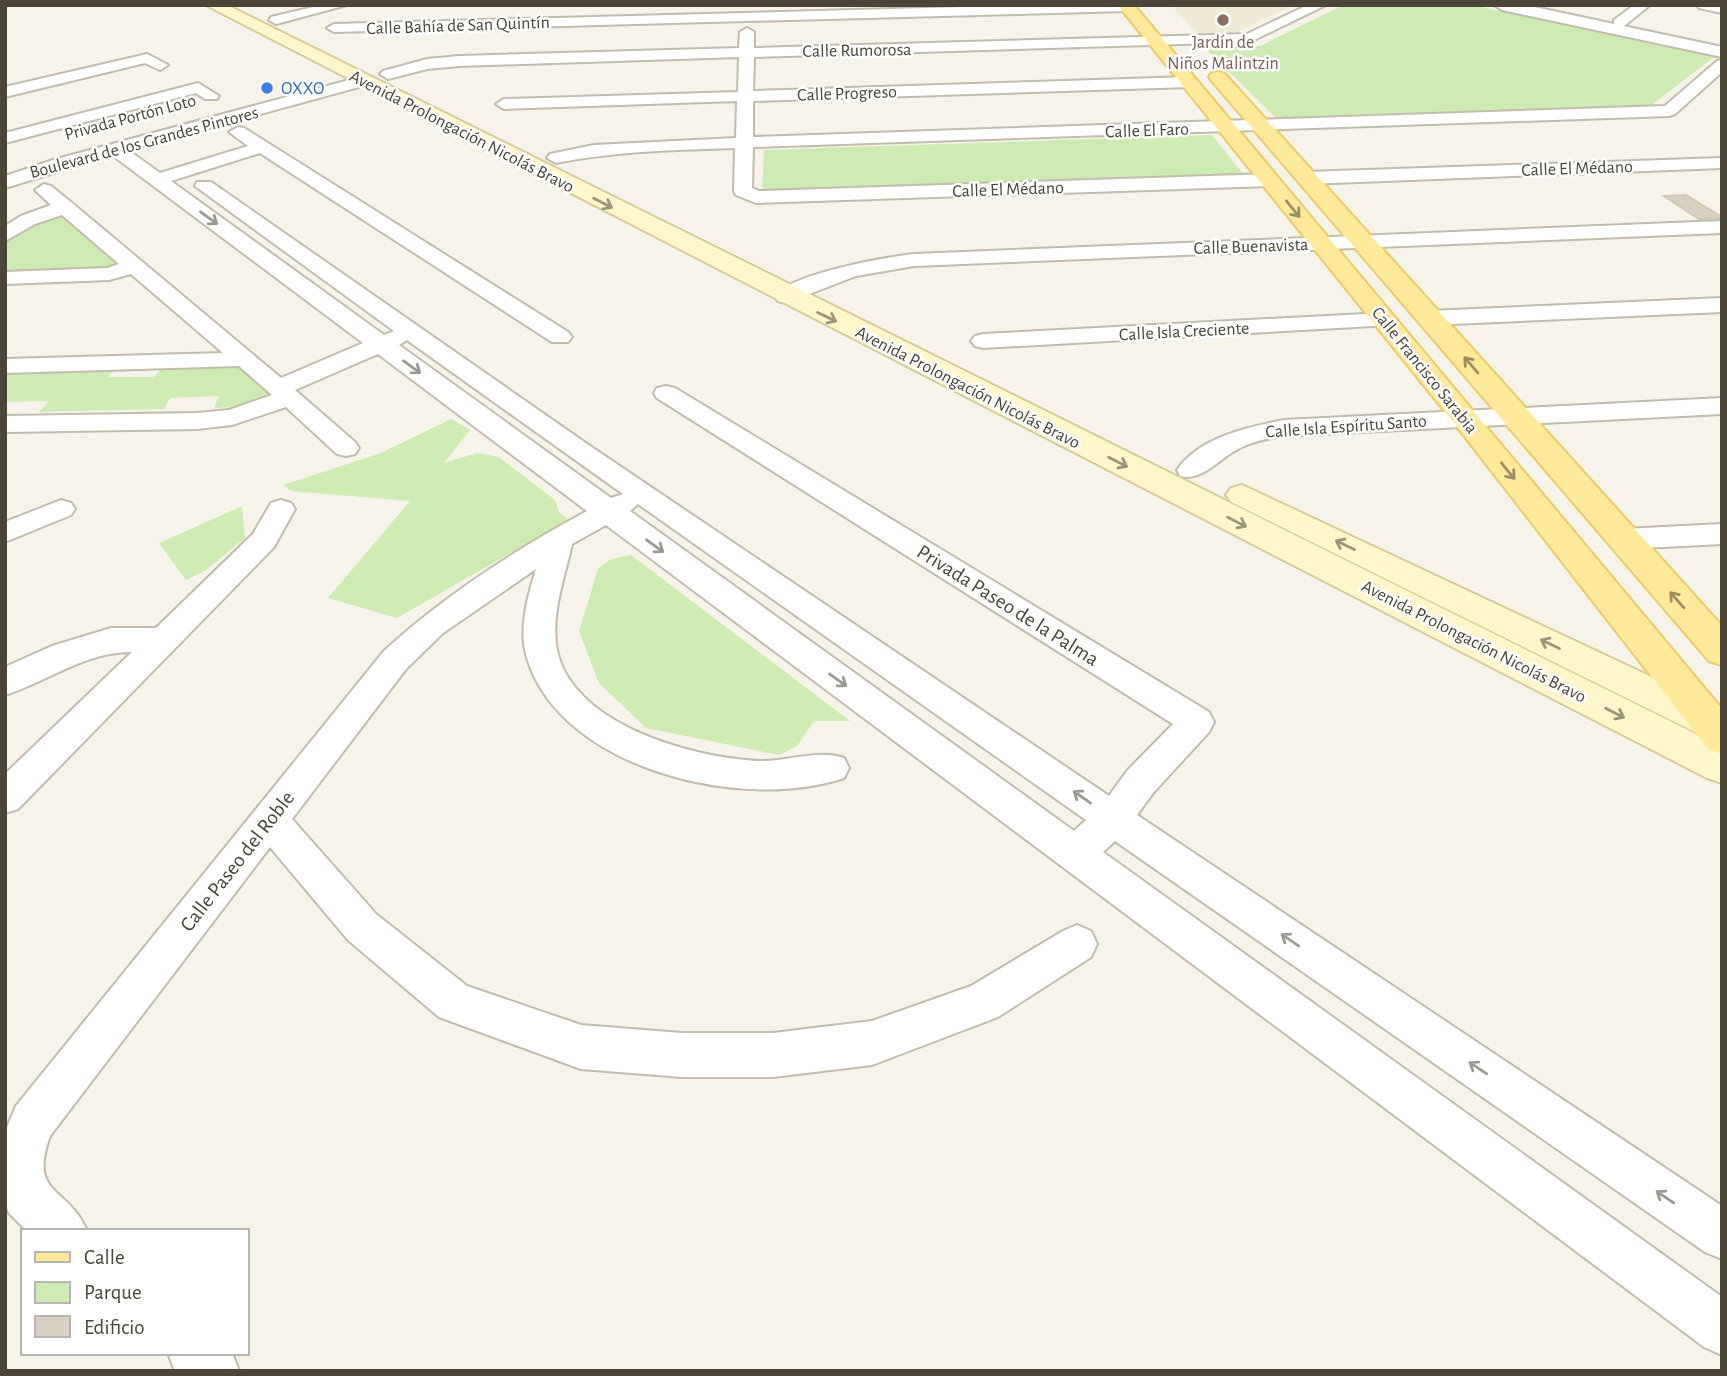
<svg xmlns="http://www.w3.org/2000/svg" width="1727" height="1376" viewBox="0 0 1727 1376" font-family="'Alegreya Sans',sans-serif">
<rect width="100%" height="100%" fill="#f6f3eb"/>
<!-- education -->
<polygon fill="#efead4" points="1171,5 1294,5 1235,33 1198,34"/>
<!-- green -->
<g fill="#cdebb3">
<polygon points="1343,5 1472,5 1714,57 1649,107 1278,120 1205,48 1260,46"/>
<polygon points="1212,135 1244,175 762,193 764,150"/>
<polygon points="64,210 123,264 102,271 5,273 5,238"/>
<polygon points="236,364 270,393 240,407 214,408 219,396 170,398 164,409 39,412 49,401 5,402 5,370 116,368 108,377 154,377 163,366"/>
<polygon points="451,419 470,430 444,463 477,453 499,457 555,500 559,512 568,520 397,618 328,598 410,501 291,491 283,485 381,453"/>
<polygon points="242,506 245,538 206,570 186,580 159,543"/>
<polygon points="631,555 850,721 814,721 797,746 779,755 646,728 599,683 579,631 598,569 611,559"/>
</g>
<!-- building -->
<polygon fill="#d8d0c0" stroke="#d3c9b2" stroke-width="2" points="1686,195 1722,217 1722,218 1699,219 1664,196"/>
<g fill="none" stroke-linecap="round" stroke-linejoin="round">
<!-- minor casing -->
<g stroke="#c2bcad" stroke-width="4">
<g id="minor">
<polygon points="322,5 347,5 276,24 269,20 271,17"/>
<polygon points="1040,5 1134,7 1127,11 334,32 327,28 334,24"/>
<path d="M1308,5H1326L1250,42L754,57L753,91L1190,77L1198,82L1190,87L753,101V137L1665,106L1717,61L1722,60V72L1675,114L1669,116L753,147L752,188L759,191L1270,174L1279,180L1270,186L756,203L736,195L734,191L735,148C675,150 615,151 556,163L547,158L550,154L594,145L736,138L737,101L504,109L496,104L504,99L738,92L739,57L459,66L427,69L388,79L380,74L383,71L427,59L459,56L739,48L740,32L747,28L754,32V48L1247,34Z"/>
<polygon points="1634,5 1650,5 1624,26 1614,26 1614,20"/>
<polygon points="1697,5 1722,5 1722,13 1699,8"/>
<polygon points="147,54 168,65 160,70 145,63 5,97 5,87"/>
<path d="M364,76L372,81L370,84L128,150L160,173L248,146L229,132L238,127L244,128L568,332L572,337L568,342H552L260,153L171,181L384,335L394,331L195,186L197,182H211L590,446L1109,796L1127,771L1173,724L657,398L654,393L657,388L666,386L675,388L1209,712L1214,722L1209,732L1153,793L1137,815L1722,1206V1259L1705,1252L1115,841L1103,852L1722,1297V1355L1704,1347L606,525L572,544C565,576 552,610 556,644C566,724 693,758 759,761C787,762 817,749 844,758L849,768L844,778C744,812 561,770 527,658C518,629 528,596 536,569L443,633L406,669L292,819L376,914L467,986L581,1025L682,1033H773L872,1021L971,986L1063,931L1077,925L1091,931L1097,944L1091,957L998,1017L872,1065L773,1077H682L581,1069L439,1017L348,940L270,847L50,1136C28,1197 68,1185 87,1231H27L9,1213L5,1204V1132L16,1106L384,651C444,596 515,550 587,511L378,354L295,390L355,442L359,448L355,454L346,456L337,454L286,407L232,425L197,429L5,432V416L197,413L229,410L272,395L239,366L5,373V359L223,353L131,274L109,280L5,284V272L107,268L119,264L62,215L35,224L5,241V226L21,216L51,205L35,190L44,184L51,186L72,203L281,378L363,343L112,155L5,188V176L53,160ZM407,340L623,494L611,498L399,345ZM638,504L1086,820L1074,831L630,511Z"/>
<polygon points="198,83 219,96 217,99 205,99 196,93 5,143 5,133"/>
<polygon points="1722,158 1722,168 1307,184 1298,178 1307,172"/>
<path d="M1722,221V233L914,266L856,276L786,303L778,301L775,296C790,274 886,257 914,254Z"/>
<polygon points="1722,298 1722,312 1430,325 1422,323 1419,318 1422,313 1430,311"/>
<polygon points="1384,313 1392,315 1395,320 1392,325 983,348 975,346 971,341 975,336 983,334"/>
<path d="M1722,398V414L1284,436C1269,438 1254,441 1240,448C1220,457 1203,482 1180,476L1177,470C1199,437 1248,427 1284,420Z"/>
<polygon points="61,500 71,503 75,509 71,515 5,542 5,522"/>
<path d="M281,500L291,503L295,509L274,547L18,809L5,813V774L132,652C84,652 49,681 5,695V667L52,646L111,628H156L253,534L271,503Z"/>
<polygon points="1722,524 1722,544 1624,549 1614,546 1610,539 1614,532 1624,529"/>
<polygon points="168,1353 232,1353 239,1371 175,1371"/>
</g>
</g>
<!-- tertiary casing -->
<g stroke="#c2bcad" stroke-width="4">
<polygon id="tertiary" points="1494,5 1525,5 1722,47 1722,57 1502,10"/>
</g>
<!-- secondary casing -->
<g stroke="#d7cb9a" stroke-width="4">
<g id="secondary">
<polygon points="206,5 227,5 1722,747 1722,783 1707,778"/>
<polygon points="1242,485 1722,710 1722,743 1707,738 1231,502 1226,495 1231,488"/>
</g>
</g>
<!-- primary casing -->
<g stroke="#e9cc66" stroke-width="4">
<g id="primary">
<polygon points="1118,5 1134,5 1722,709 1722,754 1708,749 1455,424"/>
<polygon points="1218,72 1224,73 1722,626 1722,665 1709,661 1212,81 1209,77 1212,73"/>
</g>
</g>
<!-- minor -->
<use href="#minor" fill="#fff" fill-rule="evenodd"/>
<!-- tertiary -->
<use href="#tertiary" fill="#fff" fill-rule="evenodd"/>
<!-- secondary -->
<use href="#secondary" fill="#fff7cc" fill-rule="evenodd"/>
<!-- primary -->
<use href="#primary" fill="#ffea9b" fill-rule="evenodd"/>
</g>
<!-- one-way arrows -->
<defs><path id="oneway-shaft" d="M-6 0H5M1.5-3L5.5 0L1.5 3" fill="none" stroke-width="1.6" stroke-linecap="round" stroke-linejoin="round" transform="scale(1.75)"/></defs>
<g stroke="#9c957b">
<use href="#oneway-shaft" transform="translate(603 203) rotate(27)"/>
<use href="#oneway-shaft" transform="translate(827 317) rotate(26)"/>
<use href="#oneway-shaft" transform="translate(1118 462) rotate(27)"/>
<use href="#oneway-shaft" transform="translate(1237 522) rotate(27)"/>
<use href="#oneway-shaft" transform="translate(1345 545) rotate(-154)"/>
<use href="#oneway-shaft" transform="translate(1550 644) rotate(-154)"/>
<use href="#oneway-shaft" transform="translate(1615 713) rotate(27)"/>
</g>
<g stroke="#9c8f65">
<use href="#oneway-shaft" transform="translate(1293 209) rotate(51)"/>
<use href="#oneway-shaft" transform="translate(1471 365) rotate(-131)"/>
<use href="#oneway-shaft" transform="translate(1508 471) rotate(51)"/>
<use href="#oneway-shaft" transform="translate(1677 600) rotate(-131)"/>
</g>
<g stroke="#9c9992">
<use href="#oneway-shaft" transform="translate(209 218) rotate(36)"/>
<use href="#oneway-shaft" transform="translate(412 367) rotate(36)"/>
<use href="#oneway-shaft" transform="translate(655 546) rotate(36)"/>
<use href="#oneway-shaft" transform="translate(838 680) rotate(36)"/>
<use href="#oneway-shaft" transform="translate(1082 797) rotate(-145)"/>
<use href="#oneway-shaft" transform="translate(1290 940) rotate(-146)"/>
<use href="#oneway-shaft" transform="translate(1478 1068) rotate(-146)"/>
<use href="#oneway-shaft" transform="translate(1665 1197) rotate(-146)"/>
</g>
<!-- markers -->
<circle fill="#8d6e63" stroke="#fff" stroke-width="2.5" cx="1223" cy="20" r="7"/>
<circle fill="#3f7fe0" stroke="#fff" stroke-width="2.5" cx="267" cy="88" r="7"/>
<g text-anchor="middle" stroke-width="5" stroke-linejoin="round" paint-order="stroke">
<!-- far-street labels -->
<g font-size="18" fill="#4b4538" stroke="#fff">
<text transform="translate(458 25) rotate(-2)" y="6">Calle Bahía de San Quintín</text>
<text transform="translate(857 50) rotate(-1)" y="6">Calle Rumorosa</text>
<text transform="translate(847 93) rotate(-2)" y="6">Calle Progreso</text>
<text transform="translate(130 117) rotate(-15)" y="6">Privada Portón Loto</text>
<text transform="translate(1147 130) rotate(-2)" y="6">Calle El Faro</text>
<text transform="translate(462 131) rotate(27)" y="6">Avenida Prolongación Nicolás Bravo</text>
<text transform="translate(144 142) rotate(-15)" y="6">Boulevard de los Grandes Pintores</text>
<text transform="translate(1577 168) rotate(-2)" y="6">Calle El Médano</text>
<text transform="translate(1008 189) rotate(-2)" y="6">Calle El Médano</text>
<text transform="translate(1251 246) rotate(-2)" y="6">Calle Buenavista</text>
<text transform="translate(1184 331) rotate(-3)" y="6">Calle Isla Creciente</text>
<text transform="translate(1425 370) rotate(51)" y="6">Calle Francisco Sarabia</text>
<text transform="translate(968 387) rotate(27)" y="6">Avenida Prolongación Nicolás Bravo</text>
<text transform="translate(1346 426) rotate(-4)" y="6">Calle Isla Espíritu Santo</text>
<text transform="translate(1474 641) rotate(27)" y="6">Avenida Prolongación Nicolás Bravo</text>
</g>
<!-- far-education labels -->
<g font-size="18" fill="#785e54" stroke="#fff">
<text x="1223" y="48">Jardín de<tspan x="1223" dy="21">Niños Malintzin</tspan></text>
</g>
<!-- far-shop labels -->
<g font-size="18" fill="#366cbe" stroke="#fff" text-anchor="start">
<text x="281" y="94">OXXO</text>
</g>
<!-- street labels -->
<g font-size="21" fill="#4b4538" stroke="#fff">
<text transform="translate(1008 605) rotate(32)" y="7">Privada Paseo de la Palma</text>
<text transform="translate(237 861) rotate(-52)" y="7">Calle Paseo del Roble</text>
</g>
</g>
<!-- border -->
<rect width="1727" height="1376" fill="none" stroke="#4b4538" stroke-width="14"/>
<!-- legend -->
<rect x="21" y="1229" width="228" height="126" fill="#ffffff" stroke="#b7b5af" stroke-width="2"/>
<rect x="35" y="1252" width="35" height="10" fill="#ffea9b" stroke="#b7b5af" stroke-width="2"/>
<text x="84" y="1264" font-size="21" fill="#4b4538">Calle</text>
<rect x="35" y="1282" width="35" height="21" fill="#cdebb3" stroke="#b7b5af" stroke-width="2"/>
<text x="84" y="1299" font-size="21" fill="#4b4538">Parque</text>
<rect x="35" y="1316" width="35" height="21" fill="#d8d0c0" stroke="#b7b5af" stroke-width="2"/>
<text x="84" y="1334" font-size="21" fill="#4b4538">Edificio</text>
</svg>
